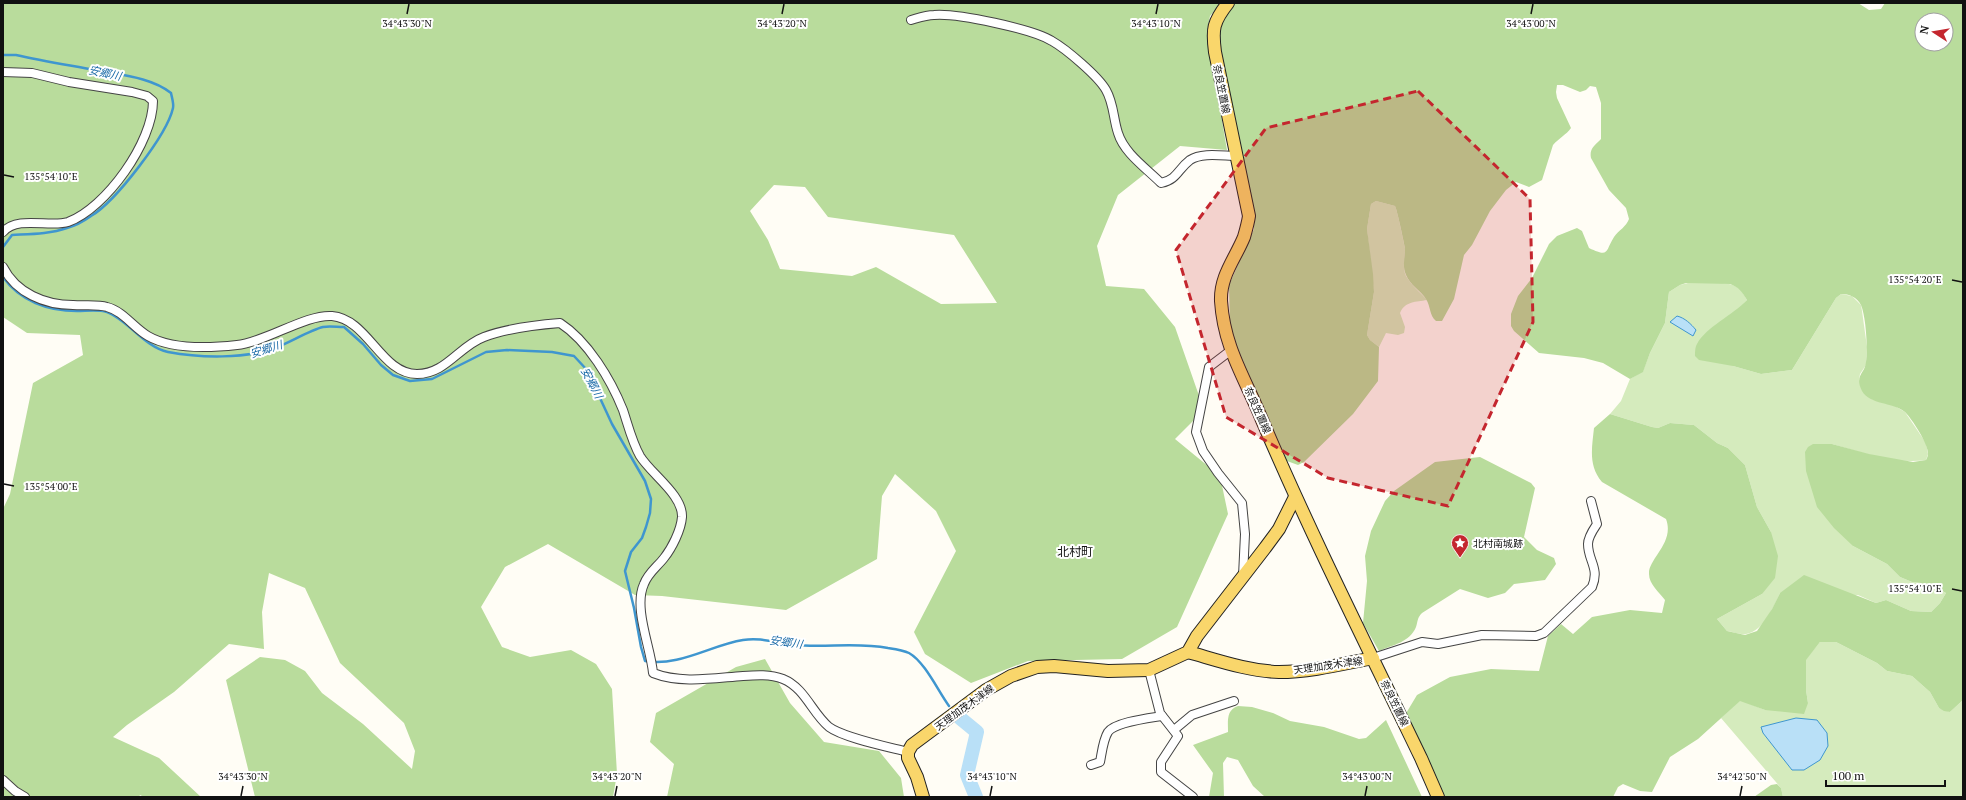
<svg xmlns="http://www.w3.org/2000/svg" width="1966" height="800" viewBox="0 0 1966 800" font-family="'PT Serif','Noto Sans JP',serif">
<rect width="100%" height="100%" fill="#fffdf5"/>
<!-- green -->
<g fill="#d5ebbd">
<path d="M1376,201L1395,206C1397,209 1404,244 1405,248C1405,258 1402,267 1406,276C1411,285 1421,293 1427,300C1416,302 1405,301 1400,313L1405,327L1404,333L1398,335L1386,333L1379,347L1370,340L1367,335L1374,292L1367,229L1371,204Z"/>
<path d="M1692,282C1703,283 1729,281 1737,287C1742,290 1744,295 1747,300L1739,309L1733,366L1761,374L1792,370L1836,298L1841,294L1852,296L1861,305L1862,311L1867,347L1866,365L1860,374L1859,380L1872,399L1895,406L1905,412L1926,443L1928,454L1926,460C1895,465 1861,452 1832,444L1853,546L1887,564L1900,577L1912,582L1929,584L1946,593L1940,603L1931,612L1911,611L1886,600L1876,603L1858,595L1780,593C1773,607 1764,631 1746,634C1741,635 1733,632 1727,631L1717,619L1762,594L1771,532L1757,507L1745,465L1728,448L1717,443L1694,425L1670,423L1658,428L1652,427L1610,414L1621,401L1630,379L1643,371L1650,353L1665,323L1669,292L1680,285Z"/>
<polygon points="1820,642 1836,642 1877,663 1887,671 1912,676 1930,692 1939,708 1950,712 1963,700 1963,797 1783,797 1781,788 1721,718 1740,700 1765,710 1808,703 1806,690 1806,659"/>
</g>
<!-- forest -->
<g fill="#b9dc9c" fill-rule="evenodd">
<path d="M3,3H1221L1210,16L1207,32L1227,150L1180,146L1118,195L1097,246L1106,286L1144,289L1175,327L1204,410L1175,439L1220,476L1228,514L1177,627L1122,659L1028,661L971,683L925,654L914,632L956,551L936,511L895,474L882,496L877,559L786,610L662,596L635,595L548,544L505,567L481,607L502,647L530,657L571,650L596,664L612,689L617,774L613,797H255L226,680L260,657L285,660L305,671L322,693L363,724L412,769L415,751L404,723L340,663L305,588L269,573L262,612L264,649L229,644L174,692L127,725L113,737L159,758L201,797H144L140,795L139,797H3V509L10,494L33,383L83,355L80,335L27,333L3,317ZM774,185L805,187L828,217L954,235L997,303L941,304L876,267L852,276L780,269L768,240L750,211Z"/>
<path d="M1234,3H1858L1869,10L1881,9L1885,3H1963V700L1950,712L1944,711L1939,708L1930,692L1912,676L1887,671L1877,663L1836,642H1820L1806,660V690L1808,703L1804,714L1765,710L1740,701L1698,739L1670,757L1652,792L1640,791L1623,784L1618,787L1613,797H1443L1405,715L1417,695L1450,677L1491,669L1539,671L1548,636L1561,624L1573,634L1592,617L1630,610L1662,613L1665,600C1659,592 1649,584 1649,574C1648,559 1675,543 1666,519L1602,482C1588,465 1592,448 1594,428L1610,414L1652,427L1658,428L1670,423L1694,425L1717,443L1728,448L1745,465L1757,507L1771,532L1778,556L1775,578L1762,594L1717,619L1727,631L1745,635L1757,631L1772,609L1780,593L1804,575L1876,603L1886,600L1911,611L1931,612L1940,603L1946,593L1930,584L1912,582L1900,577L1887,564L1853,546L1834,528L1817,507L1806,471L1805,452L1808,447L1813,444H1832L1869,454L1913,462L1926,460C1927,458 1928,456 1928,454C1929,445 1912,419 1905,412C1893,402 1870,405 1862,391C1854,375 1865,374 1866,362C1868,349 1866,317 1861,305C1857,297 1849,294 1841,294L1836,298L1792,370L1761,374L1733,366L1699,360L1695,356C1695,353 1695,347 1697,344C1706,327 1733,315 1747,300C1742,292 1739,287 1730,284L1686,283L1680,285L1669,292L1665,323L1650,353L1643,372L1630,379L1603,363L1584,358L1539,353L1514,331L1511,326V314L1518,296L1532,278L1549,244L1557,236L1577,228L1582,231L1589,248C1610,258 1605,251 1614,237C1619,230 1626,227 1629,219L1626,208L1609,190L1591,158C1589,149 1595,145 1601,139V103L1596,87L1590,86L1586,90L1580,92L1563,85H1557L1556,92L1557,98L1571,128C1566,135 1559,138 1553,145L1542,180L1529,187L1516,182L1506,190L1490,211L1472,245L1464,255L1454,299L1442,321H1436C1429,315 1431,307 1426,299C1421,291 1410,285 1406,275C1402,266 1405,257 1405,248C1404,243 1397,209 1395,206L1376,201L1371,204L1367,229L1373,274L1374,292L1367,335L1370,340L1379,347L1378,381L1353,414L1304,462L1298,465L1287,461L1243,365L1230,327L1229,285L1254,229L1239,146L1216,37L1223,15ZM1922,20H1946V44H1922Z"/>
<path d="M1480,457L1531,483L1535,488L1524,537L1537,550L1554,558L1556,564L1545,580L1514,584L1505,593L1488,598L1460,589L1422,613C1417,618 1418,621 1416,627C1410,642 1393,645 1379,651L1363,623L1367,581L1365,556L1371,531L1385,501L1394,491L1435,462Z"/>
<polygon points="765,659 790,703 824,742 879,751 901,778 904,797 667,797 674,764 650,742 656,713 736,667"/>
<path d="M1238,706L1252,707L1273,713L1290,721L1324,727L1359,739L1366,738L1386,720L1422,797H1265L1253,786L1238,760L1227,757L1223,763L1224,797H1209L1213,773L1193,745L1228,732C1228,721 1226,710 1238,706Z"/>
<polygon points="1777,784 1781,788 1783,797 1754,797 1771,785"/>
</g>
<!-- water -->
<g fill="#b9e0f7" stroke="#3f96cf">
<path d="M1677,316C1685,318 1691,324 1696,330L1693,336L1670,322Z"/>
<polygon points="1796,718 1817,720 1827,733 1828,746 1820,760 1804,770 1792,770 1763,733 1761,727"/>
</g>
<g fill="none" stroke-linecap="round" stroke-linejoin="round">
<!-- stream -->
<g stroke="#3f96cf" stroke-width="2.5">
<path d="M3,55H16C42,61 68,65 95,70C120,75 151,77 171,93C172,98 174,104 173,108C167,135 115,202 91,216C84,221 75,226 67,228C50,234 30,234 12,235L3,247"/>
<path d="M3,277C20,301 48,311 77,311C86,311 98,309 107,312C127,319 144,347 168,352C200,358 245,359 275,348C289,343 310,330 323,327C329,326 337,327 344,327L363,344L381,365L393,375L410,381L432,379L486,352L507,350L552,352L574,356L587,370L612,424L645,481L651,499L650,513L646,527L642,538L631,552L625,571L634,608L641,647L645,661C679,667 711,645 743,640C761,637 776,643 794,645C826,648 856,642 888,648C895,649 903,650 909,653C925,662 938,691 949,706"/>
</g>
<!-- river -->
<polyline stroke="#b9e0f7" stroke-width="14" points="960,718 977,732 967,775 976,797"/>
<!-- street casing -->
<g stroke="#444" stroke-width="10">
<g id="street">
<path d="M911,20C918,18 926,15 934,15C957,13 1033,29 1052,41C1066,49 1098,76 1106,90C1114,104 1113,118 1118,133C1124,153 1146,168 1161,183C1178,179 1177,170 1190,160C1202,152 1223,156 1237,156"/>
<path d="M3,72L32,73L69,82L132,92L147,96L153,101C153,142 106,208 68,222C50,228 18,215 3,232"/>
<path d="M3,267C16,293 45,305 73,305C84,306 97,304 107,307C123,311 134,328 148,336C172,350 210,348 237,345C266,342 306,314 332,316C368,319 381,374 417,374C446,374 459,346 484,337C508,328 535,325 560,323C588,341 611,380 623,410C628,425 632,442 640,456C651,474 683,495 682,517C681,530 672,548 664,558C657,567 648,573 644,584C633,608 651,648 653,673C681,684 714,678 743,676C756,675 770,674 783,679C805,688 812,713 829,727C844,738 889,747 908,752"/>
<polyline points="1230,351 1209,367 1196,432 1203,451 1218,473 1242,503 1245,534 1243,576"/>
<path d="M1373,658L1422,642L1438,644L1482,635L1536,636L1544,633L1592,587C1600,568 1588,561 1588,544C1588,537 1593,530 1597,524L1591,501"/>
<polyline points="1149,670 1160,713 1178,736 1161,762 1161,772 1193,797"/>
<polyline points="1174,730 1192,715 1234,701"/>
<path d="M1091,765L1100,762C1102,752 1103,740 1108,732C1115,722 1150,718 1162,716"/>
<polyline points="3,780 15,791 25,797"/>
</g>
</g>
<!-- primary casing -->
<g stroke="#222" stroke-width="14">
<g id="primary">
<path d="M1228,3C1213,22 1212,29 1215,52L1249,216C1248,223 1246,230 1244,237C1235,259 1220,276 1221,301C1224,348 1245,378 1262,420C1311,535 1367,646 1421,758L1438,797"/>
<path d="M1188,652C1217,660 1248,671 1279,672C1310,672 1342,664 1373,658"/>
<polyline points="923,797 917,777 908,758 908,752 912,745 986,690 1011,676 1037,667 1054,666 1108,671 1149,670 1188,652 1197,636 1265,548 1279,529 1295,497"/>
</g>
</g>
<!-- street -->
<use href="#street" stroke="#fff" stroke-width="8"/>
<!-- primary -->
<use href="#primary" stroke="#f9d66b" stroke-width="12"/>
</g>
<!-- marked area -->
<path fill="#c4262e" fill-opacity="0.2" stroke="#c4262e" stroke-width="3" stroke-dasharray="8 5" stroke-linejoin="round" d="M1418,91L1530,199L1533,322L1448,506L1328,478L1226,417L1176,250L1266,128Z"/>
<!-- ticks -->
<path fill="none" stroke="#111" stroke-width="1.5" d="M407,14L409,4M782,14L784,4M1156,14L1158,4M1531,14L1533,4M4,175L14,177M1952,280L1962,282M4,484L14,486M1952,589L1962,591M241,796L243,786M615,796L617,786M990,796L992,786M1365,796L1367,786M1740,796L1742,786"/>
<!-- icons -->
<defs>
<g id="sight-pin" transform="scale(0.9)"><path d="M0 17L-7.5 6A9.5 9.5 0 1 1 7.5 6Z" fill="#c4262e" stroke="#fff"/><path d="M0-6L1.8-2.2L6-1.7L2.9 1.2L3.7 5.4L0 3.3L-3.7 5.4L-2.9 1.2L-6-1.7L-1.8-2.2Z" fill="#fff"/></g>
</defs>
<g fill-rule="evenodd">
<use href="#sight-pin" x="1460" y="543"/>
</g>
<g text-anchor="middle" stroke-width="4" stroke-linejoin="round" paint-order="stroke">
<!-- street labels -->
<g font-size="10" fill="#111" stroke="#fff">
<text transform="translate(1222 89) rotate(79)" y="4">奈良笠置線</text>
<text transform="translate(1258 410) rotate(66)" y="4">奈良笠置線</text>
<text transform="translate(1328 665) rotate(-8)" y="4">天理加茂木津線</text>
<text transform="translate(1395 703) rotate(64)" y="4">奈良笠置線</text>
<text transform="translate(964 707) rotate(-36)" y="4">天理加茂木津線</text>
</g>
<!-- poi labels -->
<g font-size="10" fill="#111" stroke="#fff" text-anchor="start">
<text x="1473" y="547">北村南城跡</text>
</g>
<!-- water labels -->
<g font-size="11" font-style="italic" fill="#1768a6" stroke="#fff">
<text transform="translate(105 73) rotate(12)" y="4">安郷川</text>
<text transform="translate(266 349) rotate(-17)" y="4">安郷川</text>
<text transform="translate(592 383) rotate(62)" y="4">安郷川</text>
<text transform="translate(786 642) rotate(8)" y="4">安郷川</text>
</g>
<!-- quarter labels -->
<g font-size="12" fill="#111" stroke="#fff">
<text x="1075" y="556">北村町</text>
</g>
</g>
<g font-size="10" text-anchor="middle" fill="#111" stroke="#fff" stroke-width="4" stroke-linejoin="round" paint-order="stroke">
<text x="407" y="27">34°43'30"N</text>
<text x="782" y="27">34°43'20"N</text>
<text x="1156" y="27">34°43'10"N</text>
<text x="1531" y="27">34°43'00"N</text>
<text x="51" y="180">135°54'10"E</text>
<text x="1915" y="283">135°54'20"E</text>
<text x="51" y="490">135°54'00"E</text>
<text x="1915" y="592">135°54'10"E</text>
<text x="243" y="780">34°43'30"N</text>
<text x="617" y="780">34°43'20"N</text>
<text x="992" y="780">34°43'10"N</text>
<text x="1367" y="780">34°43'00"N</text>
<text x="1742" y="780">34°42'50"N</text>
</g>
<!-- border -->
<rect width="1966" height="800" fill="none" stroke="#111111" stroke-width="8"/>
<!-- north arrow -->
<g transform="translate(1934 32) rotate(282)"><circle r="19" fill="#ffffff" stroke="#a0a0a0"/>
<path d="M0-3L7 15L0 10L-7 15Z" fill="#c4262e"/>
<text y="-6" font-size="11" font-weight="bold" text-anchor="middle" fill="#111111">N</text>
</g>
<!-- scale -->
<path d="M1826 780v6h119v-6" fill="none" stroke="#111111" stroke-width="2"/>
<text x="1832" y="780" font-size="12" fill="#111111" stroke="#ffffff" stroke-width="3" paint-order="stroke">100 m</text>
</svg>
